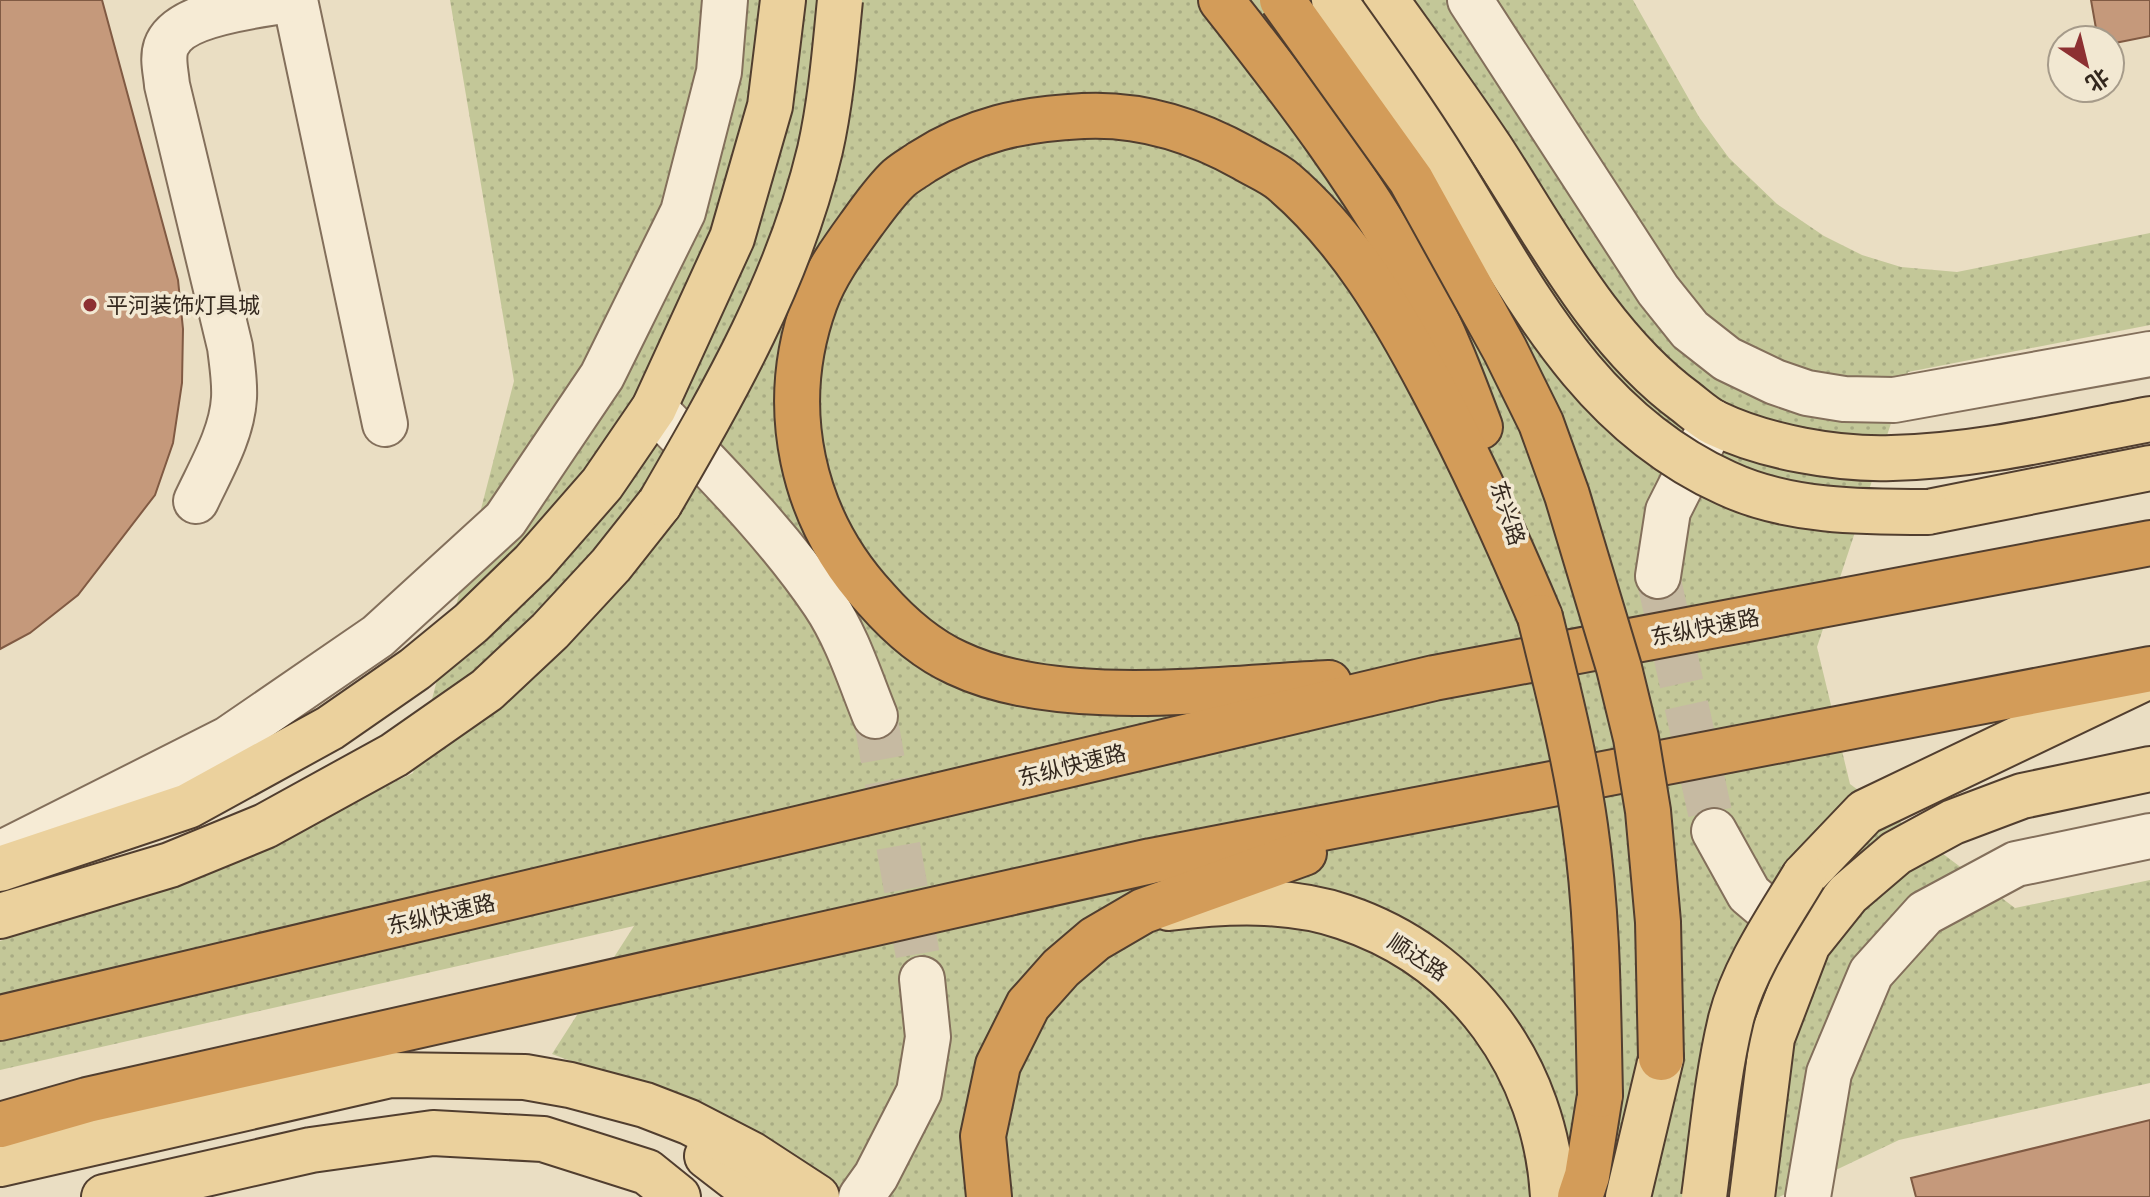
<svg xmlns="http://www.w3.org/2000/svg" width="2150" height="1197" viewBox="0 0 2150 1197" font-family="'Roboto Serif','Noto Sans SC',serif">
<defs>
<pattern id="park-dots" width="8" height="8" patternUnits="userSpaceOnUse" patternTransform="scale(2)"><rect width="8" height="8" fill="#c3c798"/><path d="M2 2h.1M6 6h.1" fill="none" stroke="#a8ab83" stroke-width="1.8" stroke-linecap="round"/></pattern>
</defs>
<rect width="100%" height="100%" fill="#eadec3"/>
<!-- park -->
<polygon fill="url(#park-dots)" points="450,0 1633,0 1699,117 1729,158 1777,204 1824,236 1862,255 1901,267 1957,272 2150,233 2150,325 1908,372 1817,647 1850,784 2015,908 2150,880 2150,1083 1899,1140 1779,1197 854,1197 720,1117 552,1054 634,926 0,1070 0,941 194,879 413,773 514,381"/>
<!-- building -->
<g fill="#c5997b" stroke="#805a43" stroke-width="2">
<polygon points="0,0 102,0 178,280 183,329 182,383 173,443 155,495 78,595 30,633 0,649"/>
<polygon points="2091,0 2150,0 2150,36 2110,44 2110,40 2098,40"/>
<polygon points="2150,1120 2150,1197 1916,1197 1911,1178"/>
</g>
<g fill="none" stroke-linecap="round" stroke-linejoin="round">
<!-- minor-tunnel -->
<g stroke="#c6baa2" stroke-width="44" stroke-dasharray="44 22" stroke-linecap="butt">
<polyline points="1658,576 1714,831"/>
<polyline points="875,716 922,979"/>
</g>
<!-- minor casing -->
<g stroke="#836f5b" stroke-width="48">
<g id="minor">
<polyline points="295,0 385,424"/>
<polyline points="1470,0 1658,290 1690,330 1727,359 1775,382 1807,393 1844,399 1894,400 2150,354"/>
<path d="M654,408C713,470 776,532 824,603C847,637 860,679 875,716"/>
<path d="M196,501C211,469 232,434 234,398C235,381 232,364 230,347L167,85C166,72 162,59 166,47C178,12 257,6 288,0"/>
<polyline points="1658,576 1668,511 1713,422"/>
<polyline points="1714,831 1749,894 1807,943"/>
<polyline points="0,854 228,739 378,636 505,520 602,376 683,212 719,72 725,0"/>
<polyline points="861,1197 876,1176 919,1092 928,1037 922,979"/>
<polyline points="1808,1197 1829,1073 1871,973 1925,913 2016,864 2150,836"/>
</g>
</g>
<!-- major casing -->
<g stroke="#513e2f" stroke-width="48">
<g id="major">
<path d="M1386,0C1421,49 1457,98 1491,149C1547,235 1601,340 1686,402C1695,409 1705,418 1715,423C1765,447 1838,460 1892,458C1979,456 2065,435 2150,419"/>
<polyline points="1928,512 2150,468"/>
<polyline points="0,869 188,806 330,728 415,669 471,623 533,563 602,484 654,408 732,238 770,106 783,0"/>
<polyline points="1804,876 1865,812 2147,677"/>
<path d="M1169,908C1226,901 1289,898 1344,917C1467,958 1546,1069 1553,1197"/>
<polyline points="0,916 170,865 265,826 394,755 487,690 550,631 611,565 660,503"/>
<polyline points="707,1156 760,1197"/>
<polyline points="0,1164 390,1075 525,1077 570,1085 645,1105 689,1122 751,1154 817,1197"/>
<polyline points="104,1197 311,1150 433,1133 543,1139 647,1172 678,1197"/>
<polyline points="1628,1197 1661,1058"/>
<polyline points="1752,1197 1772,1038 1808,944 1848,894 1896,853 1953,822 2022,796 2150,769"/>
</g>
</g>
<!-- highway casing -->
<g stroke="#513e2f" stroke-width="48">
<g id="highway">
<path d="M1221,0C1293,91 1364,184 1419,286C1444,331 1462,379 1480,427"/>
<path d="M1329,683C1219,688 1058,711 957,663C926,649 898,624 876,599C801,518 777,407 815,302C826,272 845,247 863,222C874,207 886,190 899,178C906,172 915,167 922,162C974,129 1022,119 1083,116C1141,113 1194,130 1244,158C1257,166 1273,172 1284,182C1349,238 1393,313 1432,387C1472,462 1507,539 1540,617"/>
<polyline points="0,1018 1434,678 2150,543"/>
<polyline points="0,1125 87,1100 1151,861 2150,669"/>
<polyline points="989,1197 983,1136 998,1065 1028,1005 1061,968 1095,939 1143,911 1304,853"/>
<polyline points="1580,1197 1587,1176 1600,1095"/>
</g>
</g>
<!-- minor -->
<use href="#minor" stroke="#f6ebd5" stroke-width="44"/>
<!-- major -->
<use href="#major" stroke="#ebd19d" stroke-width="44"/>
<!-- highway -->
<use href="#highway" stroke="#d39c59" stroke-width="44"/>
<!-- major-bridge casing -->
<g stroke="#513e2f" stroke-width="48" stroke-linecap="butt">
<g id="major-bridge">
<path d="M1334,0C1374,56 1414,112 1450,170C1526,293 1587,420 1726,483C1788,512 1861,512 1928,512"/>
<path d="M660,503C726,389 789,280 820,150C831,101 835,50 840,0"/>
<path d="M1704,1197C1712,1138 1717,1077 1731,1019C1744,968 1777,921 1804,876"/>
</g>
</g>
<!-- highway-bridge casing -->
<g stroke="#513e2f" stroke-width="48" stroke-linecap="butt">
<g id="highway-bridge">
<polyline points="1282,0 1411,180 1505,350 1541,423 1567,495 1619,668 1636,738 1648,811 1658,922 1661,1058"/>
<path d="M1540,617C1557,686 1575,756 1585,826C1598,915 1598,1005 1600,1095"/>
</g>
</g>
<!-- major-bridge -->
<use href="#major-bridge" stroke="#ebd19d" stroke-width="44"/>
<!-- highway-bridge -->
<use href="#highway-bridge" stroke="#d39c59" stroke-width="44"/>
</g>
<!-- markers -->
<circle fill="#8d3032" stroke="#f2e8d2" stroke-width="3" cx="90" cy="305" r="8"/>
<g text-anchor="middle" stroke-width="7" stroke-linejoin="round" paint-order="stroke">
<!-- poi labels -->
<g font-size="22" fill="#34281e" stroke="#f2e8d2" text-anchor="start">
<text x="106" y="313">平河装饰灯具城</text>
</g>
<!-- street labels -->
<g font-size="22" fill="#34281e" stroke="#f2e8d2">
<text transform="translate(1508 513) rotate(72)" y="8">东兴路</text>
<text transform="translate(1705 627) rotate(-11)" y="8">东纵快速路</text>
<text transform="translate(1072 765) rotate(-14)" y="8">东纵快速路</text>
<text transform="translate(441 914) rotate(-13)" y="8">东纵快速路</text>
<text transform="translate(1418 957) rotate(33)" y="8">顺达路</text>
</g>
</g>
<!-- north arrow -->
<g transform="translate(2086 64) rotate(145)"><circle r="38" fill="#f2e8d2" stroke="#a69b8a" stroke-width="2"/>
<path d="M0-6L14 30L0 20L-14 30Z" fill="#8d3032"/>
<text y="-12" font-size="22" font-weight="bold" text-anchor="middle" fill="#34281e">北</text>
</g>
</svg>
